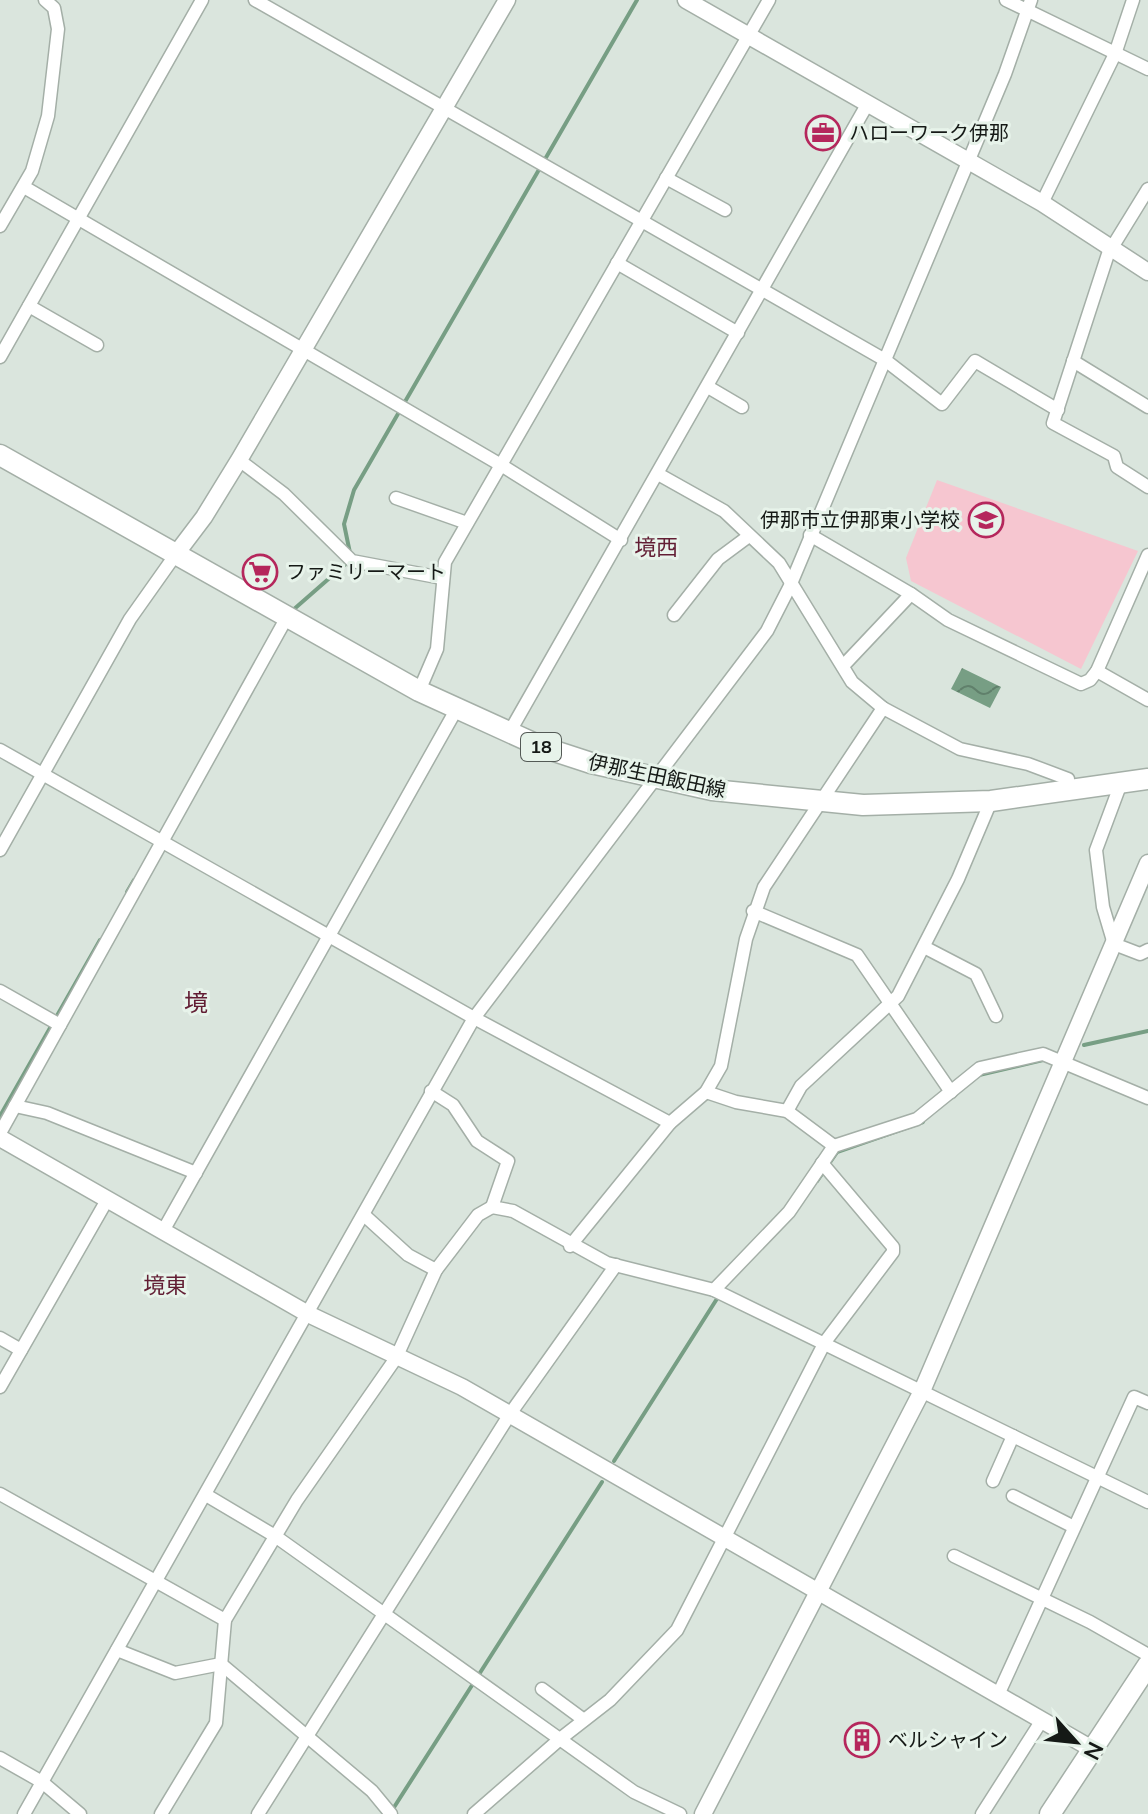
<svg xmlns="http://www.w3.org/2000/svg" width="1148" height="1814" viewBox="0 0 1148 1814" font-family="Mulish,'Noto Sans JP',sans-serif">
<defs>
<pattern id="water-waves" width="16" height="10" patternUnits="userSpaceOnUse" patternTransform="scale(2)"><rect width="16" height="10" fill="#779e84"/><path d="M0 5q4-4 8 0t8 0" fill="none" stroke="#60806b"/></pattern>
</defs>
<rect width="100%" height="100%" fill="#dae5dd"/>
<!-- pitch -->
<polygon fill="#f6c6d0" points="937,480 1138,551 1081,669 911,581 906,558"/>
<!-- water -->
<polygon fill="url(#water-waves)" points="962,668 1001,687 990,708 951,689"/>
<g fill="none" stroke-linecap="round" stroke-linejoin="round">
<!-- stream -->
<g stroke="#779e84" stroke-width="4">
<polyline points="350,553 344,524 354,490 637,0"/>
<polyline points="293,610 349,561"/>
<polyline points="127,892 134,880"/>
<polyline points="1084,1045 1148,1031"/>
<polyline points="979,1075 1043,1060"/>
<polyline points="0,1116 100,940"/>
<polyline points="817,1181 837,1152 923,1122"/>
<polyline points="614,1461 720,1294"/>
<polyline points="391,1812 602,1482"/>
</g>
<!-- minor casing -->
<g stroke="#a4afa7" stroke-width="15">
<g id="minor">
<polyline points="255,0 885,360 942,404 975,361 1058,410"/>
<polyline points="1006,0 1148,69"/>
<polyline points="666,178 725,210"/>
<polyline points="24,187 501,465 621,540"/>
<polyline points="1148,189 1108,254 1053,423 1114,456 1117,467 1148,487"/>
<polyline points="1042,203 1115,54 1133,0"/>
<polyline points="0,226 32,171 48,116 58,29 54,8 45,0"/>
<polyline points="617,263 738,333"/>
<polyline points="29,306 97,345"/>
<polyline points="0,357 202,0"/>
<polyline points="1073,361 1148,407"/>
<polyline points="708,387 742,407"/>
<polyline points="239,460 284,494 352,561 442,578"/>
<polyline points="658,474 724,511 779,563 852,682 883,708 960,749 1028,764 1068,779 1068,790"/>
<polyline points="396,498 467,523"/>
<polyline points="810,535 911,594 948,620 1081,684 1090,680 1097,671 1148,555"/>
<polyline points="674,615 718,559 749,536"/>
<polyline points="843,666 911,594"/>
<polyline points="1097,671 1148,700"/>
<polyline points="419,691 437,649 445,562 769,0"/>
<polyline points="509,733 868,103"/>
<polyline points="0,750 474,1018 670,1123 706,1092 721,1066 746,939 764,887 883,708"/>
<polyline points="1121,783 1096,850 1103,907 1114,944 1140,954 1148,950"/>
<polyline points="0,850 130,619 176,554"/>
<polyline points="753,911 857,955 951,1092"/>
<polyline points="924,947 976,974 996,1016"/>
<polyline points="0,991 60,1025"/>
<polyline points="431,1091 453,1105 477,1141 508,1161 492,1207 513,1211 607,1263 714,1290 1148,1502"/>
<polyline points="706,1092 736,1102 787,1111 834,1146"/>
<polyline points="15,1106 47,1113 196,1173"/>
<polyline points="787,1111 801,1086 898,996 958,879 991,801"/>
<polyline points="0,1133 287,617"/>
<polyline points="364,1215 408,1255 436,1270"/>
<polyline points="163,1231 456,710"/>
<polyline points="570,1246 670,1123"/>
<polyline points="714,1290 789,1212 834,1146 917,1119 980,1068 1043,1054 1148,1098"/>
<polyline points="0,1338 21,1350"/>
<polyline points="0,1387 107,1200"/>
<polyline points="993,1481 1013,1436"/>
<polyline points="0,1494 225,1620"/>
<polyline points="206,1495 275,1536 634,1792 680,1814"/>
<polyline points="1013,1496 1074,1527"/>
<polyline points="954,1556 1090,1622 1148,1655"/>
<polyline points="117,1650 175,1673 221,1664"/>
<polyline points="221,1664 372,1791 391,1814"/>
<polyline points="542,1689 584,1720"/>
<polyline points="998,1695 1134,1397 1148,1403"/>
<polyline points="0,1758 42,1782 80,1814"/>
<polyline points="24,1814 474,1018 767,631 790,586 1005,74 1031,0"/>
<polyline points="161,1814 216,1723 225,1620 297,1500 396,1358 436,1270 478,1215 492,1207"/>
<polyline points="258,1814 510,1414 616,1265"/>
<polyline points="474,1814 560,1739 610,1700 677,1630 825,1342 893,1252 893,1247 822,1163"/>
<polyline points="982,1814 1042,1720"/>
</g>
</g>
<!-- tertiary casing -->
<g stroke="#a4afa7" stroke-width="19">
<g id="tertiary">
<polyline points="686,0 1042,203 1148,272"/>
<polyline points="176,554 204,517 239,460 507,0"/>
<polyline points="0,1138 308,1314 462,1387 1092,1749"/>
<polyline points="703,1814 922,1391 1148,863"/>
</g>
</g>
<!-- primary casing -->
<g stroke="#a4afa7" stroke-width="23">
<polyline id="primary" points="0,455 419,691 542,747 591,763 712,790 863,805 991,801 1148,779"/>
</g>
<!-- trunk casing -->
<g stroke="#a4afa7" stroke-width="23">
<polyline id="trunk" points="1050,1814 1148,1665"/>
</g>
<!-- minor -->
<use href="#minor" stroke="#fff" stroke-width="12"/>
<!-- tertiary -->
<use href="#tertiary" stroke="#fff" stroke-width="16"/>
<!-- primary -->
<use href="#primary" stroke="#fff" stroke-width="20"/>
<!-- trunk -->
<use href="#trunk" stroke="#fff" stroke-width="20"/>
</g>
<!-- icons -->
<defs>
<g id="office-ring" transform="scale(1.8)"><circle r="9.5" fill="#e7f3ea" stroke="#b5275c" stroke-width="1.5"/><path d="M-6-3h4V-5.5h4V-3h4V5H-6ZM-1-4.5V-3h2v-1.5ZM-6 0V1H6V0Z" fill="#b5275c"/></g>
<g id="school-ring" transform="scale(1.8)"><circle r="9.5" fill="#e7f3ea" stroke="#b5275c" stroke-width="1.5"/><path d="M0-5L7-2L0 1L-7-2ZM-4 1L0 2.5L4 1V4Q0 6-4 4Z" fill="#b5275c"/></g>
<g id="supermarket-ring" transform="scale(1.8)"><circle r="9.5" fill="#e7f3ea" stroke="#b5275c" stroke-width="1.5"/><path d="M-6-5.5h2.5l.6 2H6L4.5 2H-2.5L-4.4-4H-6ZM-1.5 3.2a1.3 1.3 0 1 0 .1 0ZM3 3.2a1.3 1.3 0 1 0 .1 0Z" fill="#b5275c"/></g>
<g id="building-ring" transform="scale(1.8)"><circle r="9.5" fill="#e7f3ea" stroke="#b5275c" stroke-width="1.5"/><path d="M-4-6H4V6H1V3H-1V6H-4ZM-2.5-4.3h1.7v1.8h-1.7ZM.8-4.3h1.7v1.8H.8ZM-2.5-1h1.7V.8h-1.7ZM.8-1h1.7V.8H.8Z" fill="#b5275c"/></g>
</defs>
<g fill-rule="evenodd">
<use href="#office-ring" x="823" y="133"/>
<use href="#school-ring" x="986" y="520"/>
<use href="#supermarket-ring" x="260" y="572"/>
<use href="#building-ring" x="862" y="1740"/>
</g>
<g text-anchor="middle" stroke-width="6" stroke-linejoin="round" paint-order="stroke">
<!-- shield labels -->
<rect fill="#e7f3ea" stroke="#545a56" stroke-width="2" x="521" y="733" width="40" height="28" rx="6"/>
<g font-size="18" font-weight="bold" fill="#151916">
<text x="541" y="753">18</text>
</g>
<!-- poi labels -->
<g font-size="20" fill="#151916" stroke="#e7f3ea" text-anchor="start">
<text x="849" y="140">ハローワーク伊那</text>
<text x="960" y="527" text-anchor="end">伊那市立伊那東小学校</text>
<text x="286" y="579">ファミリーマート</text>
<text x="888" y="1747">ベルシャイン</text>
</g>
<!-- street labels -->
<g font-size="20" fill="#151916" stroke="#e7f3ea">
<text transform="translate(657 776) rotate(12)" y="7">伊那生田飯田線</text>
</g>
<!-- neighbourhood labels -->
<g font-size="22" fill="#621e34" stroke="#e7f3ea">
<text x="656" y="555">境西</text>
<text x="165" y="1293">境東</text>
</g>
<!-- quarter labels -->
<g font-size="24" fill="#621e34" stroke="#e7f3ea">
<text x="196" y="1011">境</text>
</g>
</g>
<!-- north arrow -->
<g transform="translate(1076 1742) rotate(117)" stroke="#e7f3ea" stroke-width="6" paint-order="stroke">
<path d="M0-6L14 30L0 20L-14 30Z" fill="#151916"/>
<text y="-12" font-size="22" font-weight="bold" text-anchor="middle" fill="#151916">N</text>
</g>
</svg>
